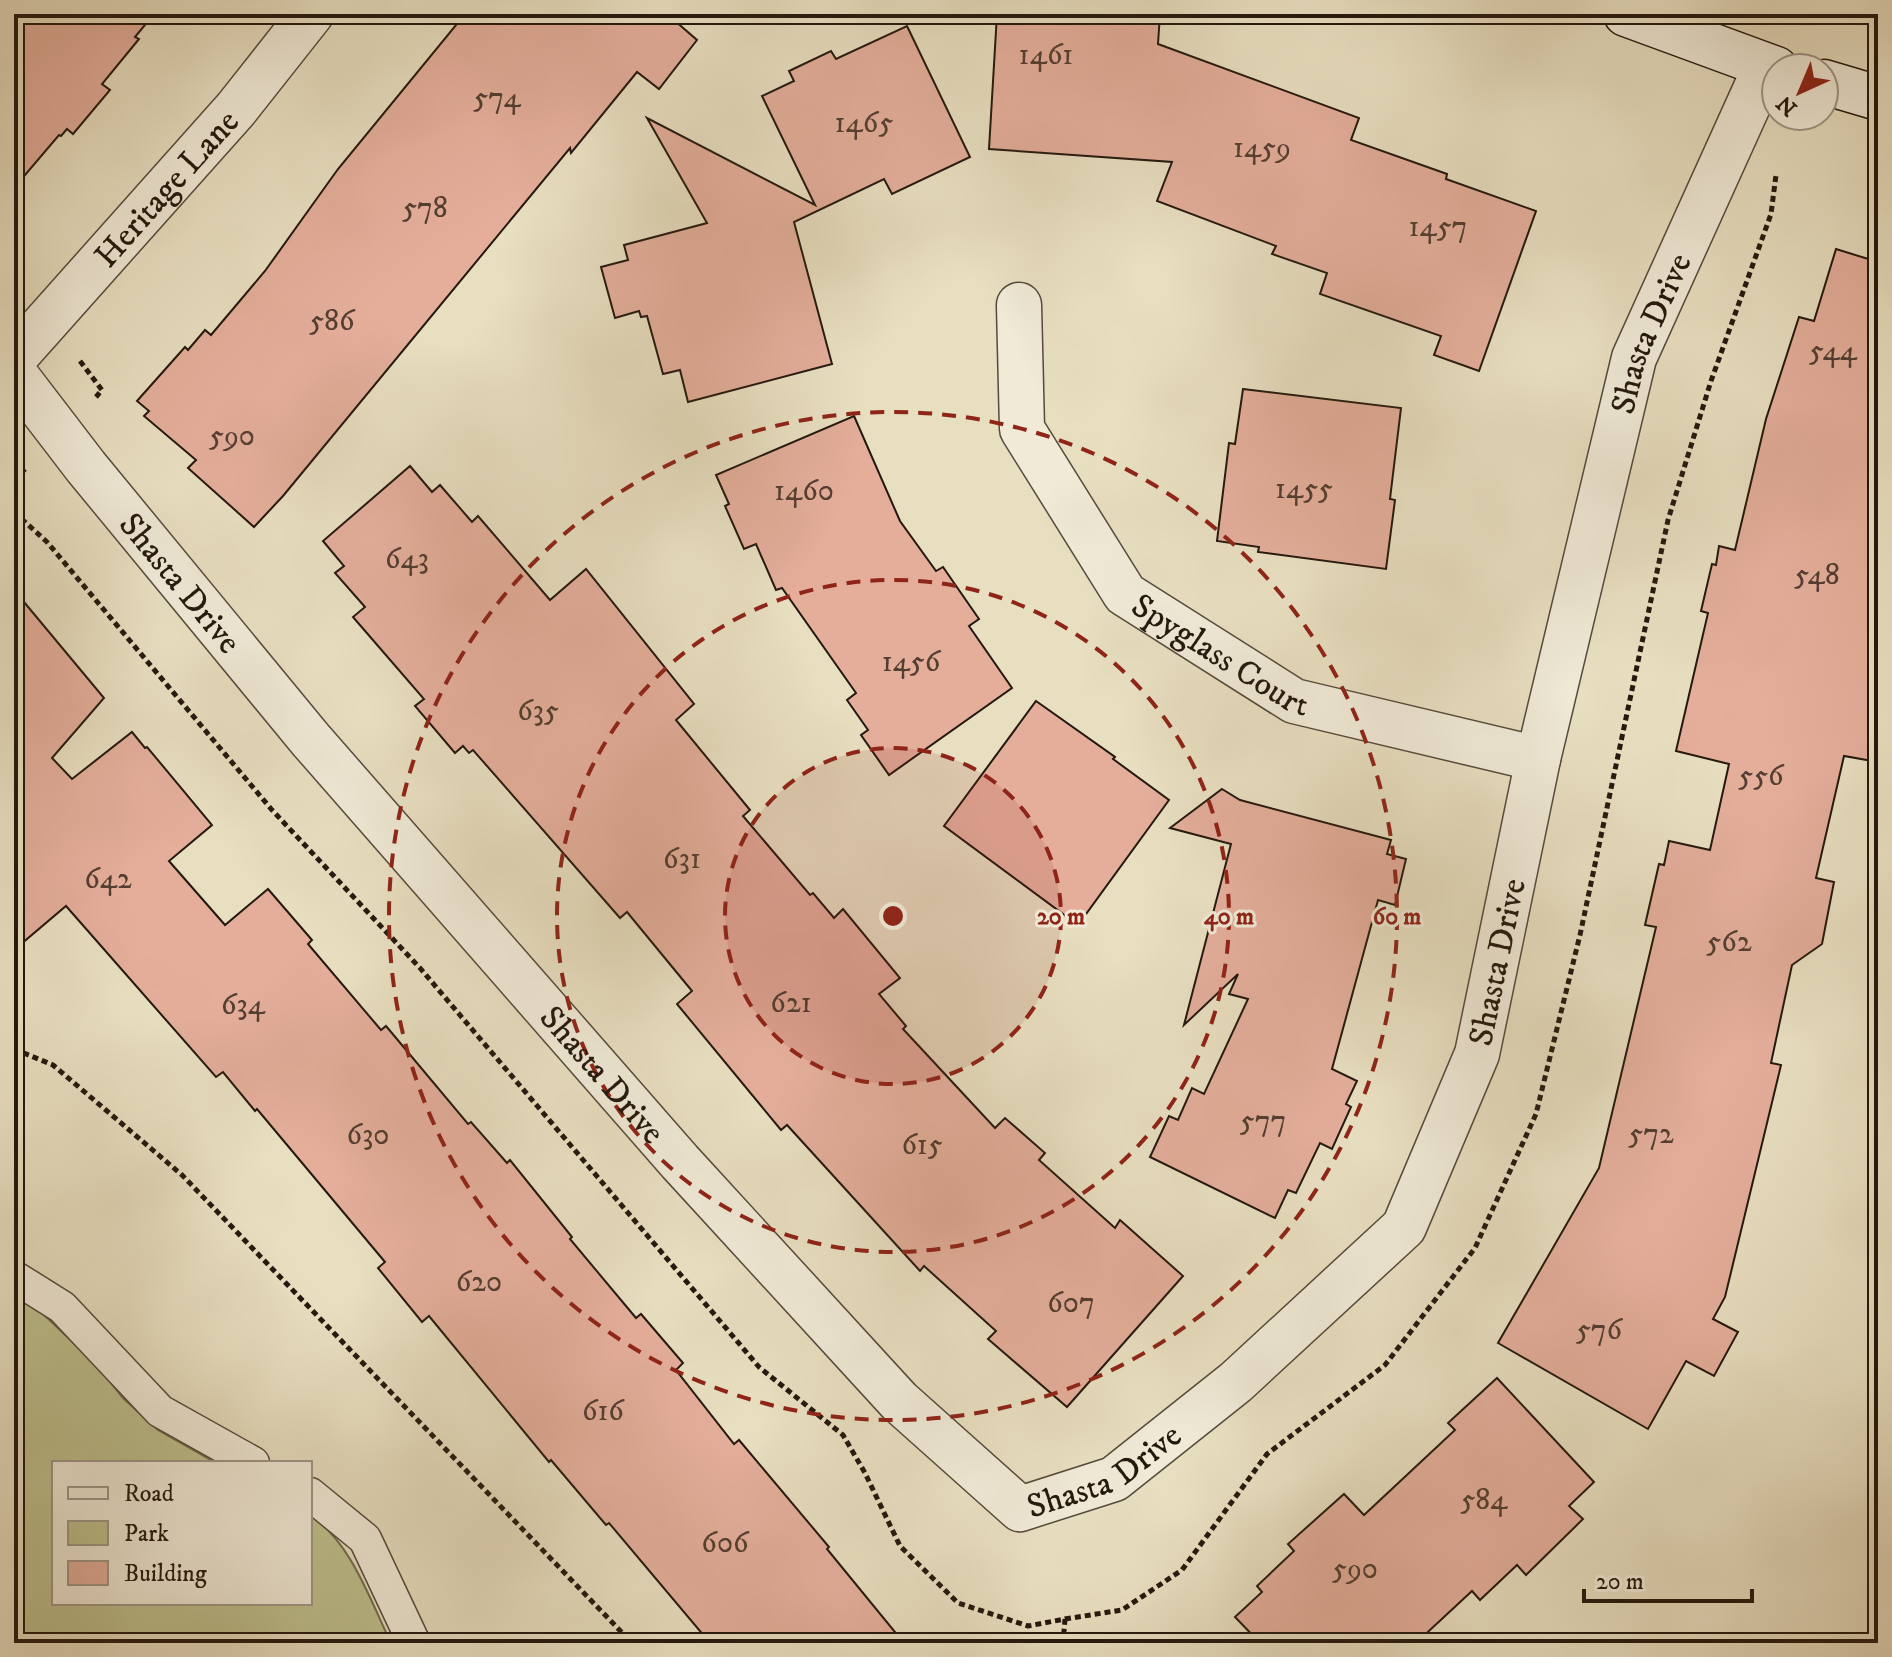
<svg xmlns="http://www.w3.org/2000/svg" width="1892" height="1657" viewBox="0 0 1892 1657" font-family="'IM FELL DW Pica',serif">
<rect width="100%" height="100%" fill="#e8dfc1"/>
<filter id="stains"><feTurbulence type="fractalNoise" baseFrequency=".0025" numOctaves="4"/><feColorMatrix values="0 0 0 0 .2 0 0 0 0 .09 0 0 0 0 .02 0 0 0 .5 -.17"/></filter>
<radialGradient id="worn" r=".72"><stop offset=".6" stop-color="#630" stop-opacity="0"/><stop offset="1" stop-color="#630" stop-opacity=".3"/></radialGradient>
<!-- green -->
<path fill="#bdc08e" stroke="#706c4e" stroke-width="2" d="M14,1295L41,1312L95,1363L123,1398L158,1430L216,1463H54V1603H310V1515C351,1542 370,1600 391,1643H14Z"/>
<!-- building -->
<g fill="#e4ae9b" stroke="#24180e" stroke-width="2">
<polygon points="14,14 154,14 135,37 139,39 102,84 110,90 73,134 67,129 61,136 59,135 14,188"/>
<polygon points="465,14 667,14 697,40 659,89 637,72 571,153 570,148 283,496 254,527 188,468 196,460 144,416 149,411 137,401 185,347 188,350 205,330 211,335 265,271 338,169"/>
<polygon points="997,14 1160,14 1158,44 1359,118 1351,140 1447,174 1446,179 1536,211 1479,371 1434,355 1441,336 1320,294 1327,273 1272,254 1276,246 1157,201 1172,162 989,149"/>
<polygon points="907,26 970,157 892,194 884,179 794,222 832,364 688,402 680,370 663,374 647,316 641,317 639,311 615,318 601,267 628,260 624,245 707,223 647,118 815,205 762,96 794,81 789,71 831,51 836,59"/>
<polygon points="1836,249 1878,262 1878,762 1844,756 1816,878 1834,882 1822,944 1792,965 1771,1063 1781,1065 1725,1297 1713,1319 1738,1332 1714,1376 1686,1361 1648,1429 1498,1343 1599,1168 1656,927 1645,925 1659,864 1664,865 1669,841 1710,850 1729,764 1676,751 1708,613 1701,611 1712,564 1716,565 1719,546 1735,550 1766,419 1799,317 1814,321"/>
<polygon points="1243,389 1401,408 1390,499 1395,500 1386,569 1258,552 1259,547 1217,541 1229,443 1235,444"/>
<polygon points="854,416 900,521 936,571 943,567 979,619 969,626 1012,688 889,775 861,735 868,730 847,700 856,693 782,588 776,590 756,544 744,549 725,506 729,504 716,475"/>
<polygon points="410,466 432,492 440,485 472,522 478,516 550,600 586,569 694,704 676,720 750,810 743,816 810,895 813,893 834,918 843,909 900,978 879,994 906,1026 903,1029 995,1128 1005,1118 1045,1153 1039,1160 1115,1228 1120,1220 1183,1276 1067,1407 988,1339 996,1331 924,1266 920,1271 787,1125 781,1130 677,1004 692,991 627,912 620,918 473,750 469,753 463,746 455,753 415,706 424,699 353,617 365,607 335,573 344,566 323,541"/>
<polygon points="14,590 104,698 52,758 72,779 132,732 145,748 147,747 212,825 169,861 225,925 268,889 312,940 308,944 381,1030 386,1026 468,1124 471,1122 507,1163 510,1160 572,1237 570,1239 636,1318 641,1314 683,1363 676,1370 734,1444 739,1440 829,1547 827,1549 904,1643 710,1643 609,1523 606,1525 551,1460 549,1462 429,1316 422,1322 378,1268 385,1262 257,1109 255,1111 223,1072 216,1077 66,906 14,950"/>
<polygon points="1036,701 1115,757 1113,759 1169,800 1078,925 944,826"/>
<polygon points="1222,789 1240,800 1391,840 1387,854 1406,859 1395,905 1378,900 1332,1069 1357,1081 1346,1104 1351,1107 1332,1149 1320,1143 1296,1193 1288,1190 1275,1218 1150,1157 1169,1116 1178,1120 1192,1088 1204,1094 1248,999 1229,994 1238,974 1184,1025 1231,844 1170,828"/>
<polygon points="1497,1378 1594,1482 1569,1506 1583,1519 1526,1575 1517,1565 1480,1600 1472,1591 1416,1643 1260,1643 1235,1617 1262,1592 1257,1586 1294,1551 1288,1544 1344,1494 1364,1515 1455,1430 1448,1423"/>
</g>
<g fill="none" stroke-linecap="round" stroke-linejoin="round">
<!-- lane casing -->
<g stroke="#554a3b" stroke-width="35">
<g id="lane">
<polyline points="14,1277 62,1307 160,1411 253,1463"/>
<polyline points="310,1494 365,1539 414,1643"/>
</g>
</g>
<!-- street casing -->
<g stroke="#554a3b" stroke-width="47">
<g id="street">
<path id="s1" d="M1019,305L1022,429L1125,594L1294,701L1538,759"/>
<path id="s2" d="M14,358L236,109L311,14"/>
<path id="s3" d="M14,373L86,467L310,739L680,1162L899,1401L1020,1509L1114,1479L1236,1382L1404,1227L1477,1054L1538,759L1634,358L1766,66"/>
</g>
</g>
<!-- secondary casing -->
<g stroke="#24180e" stroke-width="47">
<g id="secondary">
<polyline points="1626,14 1776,69"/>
<polyline points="1824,82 1878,98"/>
</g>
</g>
<!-- path -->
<g stroke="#24180e" stroke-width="5" stroke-dasharray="6 4" stroke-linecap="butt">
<polyline points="80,361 102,390 96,397"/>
<polyline points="14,480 25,469"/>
<polyline points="14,512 47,542 272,810 420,968 759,1367 843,1435 865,1473 900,1546 958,1603 1028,1626 1065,1619 1063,1643"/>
<polyline points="14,1049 53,1065 182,1175 632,1643"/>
<polyline points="1065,1619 1122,1610 1182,1570 1267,1454 1385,1365 1475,1248 1536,1114 1580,935 1668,520 1711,381 1771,214 1776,175"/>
</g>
<!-- lane -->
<use href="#lane" stroke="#f0ead7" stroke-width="32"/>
<!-- street -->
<use href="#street" stroke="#f0ead7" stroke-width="44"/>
<!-- secondary -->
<use href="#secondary" stroke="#f0ead7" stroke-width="44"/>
</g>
<!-- distance rings -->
<circle cx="893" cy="916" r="168" fill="#8f2418" fill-opacity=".12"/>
<g fill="none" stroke="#8f2418" stroke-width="4" stroke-dasharray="14 10">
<circle cx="893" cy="916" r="168"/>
<circle cx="893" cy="916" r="336"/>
<circle cx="893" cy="916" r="504"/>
</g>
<g text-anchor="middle" stroke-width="6" stroke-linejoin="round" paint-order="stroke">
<!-- number labels -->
<g font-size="30" fill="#543e31">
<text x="1046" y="64">1461</text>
<text x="497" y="107">574</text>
<text x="864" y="132">1465</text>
<text x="1262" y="157">1459</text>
<text x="425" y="217">578</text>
<text x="1438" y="236">1457</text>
<text x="332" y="330">586</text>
<text x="1833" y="360">544</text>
<text x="232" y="445">590</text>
<text x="1304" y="498">1455</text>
<text x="804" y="500">1460</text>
<text x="407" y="568">643</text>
<text x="1817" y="584">548</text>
<text x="911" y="671">1456</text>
<text x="538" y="720">635</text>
<text x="1761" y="785">556</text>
<text x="682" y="868">631</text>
<text x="108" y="888">642</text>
<text x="1729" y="951">562</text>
<text x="791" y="1012">621</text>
<text x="243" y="1014">634</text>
<text x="1263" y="1130">577</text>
<text x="1651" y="1143">572</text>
<text x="368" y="1144">630</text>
<text x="922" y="1154">615</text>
<text x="479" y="1291">620</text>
<text x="1071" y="1312">607</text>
<text x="1599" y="1339">576</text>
<text x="603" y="1420">616</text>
<text x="1484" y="1509">584</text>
<text x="725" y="1552">606</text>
<text x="1355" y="1578">590</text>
</g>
<!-- street labels -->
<g font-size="34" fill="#24180e" stroke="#f0ead7">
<text dy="12" stroke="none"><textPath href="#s2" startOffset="228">Heritage Lane</textPath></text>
<text dy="12" stroke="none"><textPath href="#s3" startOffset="2932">Shasta Drive</textPath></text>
<text dy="12" stroke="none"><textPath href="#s3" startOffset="268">Shasta Drive</textPath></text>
<text dy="12" stroke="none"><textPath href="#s1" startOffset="432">Spyglass Court</textPath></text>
<text dy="12" stroke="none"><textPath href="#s3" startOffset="2284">Shasta Drive</textPath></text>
<text dy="12" stroke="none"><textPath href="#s3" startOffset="916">Shasta Drive</textPath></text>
<text dy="12" stroke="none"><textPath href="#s3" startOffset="1612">Shasta Drive</textPath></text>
</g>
</g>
<circle cx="893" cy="916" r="12" fill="#8f2418" stroke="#f0ead7" stroke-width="4"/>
<g font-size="24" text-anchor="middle" font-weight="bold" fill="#8f2418" stroke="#f0ead7" stroke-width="6" stroke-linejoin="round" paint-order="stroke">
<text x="1061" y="924">20 m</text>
<text x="1229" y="924">40 m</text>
<text x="1397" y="924">60 m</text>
</g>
<!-- margin -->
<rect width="1892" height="1657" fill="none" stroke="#e8dfc1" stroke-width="48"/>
<rect x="16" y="16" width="1860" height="1625" fill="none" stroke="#24180e" stroke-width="4"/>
<rect x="24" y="24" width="1844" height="1609" fill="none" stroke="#24180e" stroke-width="2"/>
<!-- legend -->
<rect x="52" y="1461" width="260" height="144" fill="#f0ead7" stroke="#9e9687" stroke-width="2"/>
<rect x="68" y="1487" width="40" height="12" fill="#f0ead7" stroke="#9e9687" stroke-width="2"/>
<text x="124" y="1501" font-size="24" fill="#24180e">Road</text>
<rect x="68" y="1521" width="40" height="24" fill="#bdc08e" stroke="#9e9687" stroke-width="2"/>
<text x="124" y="1541" font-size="24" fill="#24180e">Park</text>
<rect x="68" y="1561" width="40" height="24" fill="#e4ae9b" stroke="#9e9687" stroke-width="2"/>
<text x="124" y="1581" font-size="24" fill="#24180e">Building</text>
<!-- north arrow -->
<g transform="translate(1800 92) rotate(224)"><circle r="38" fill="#f0ead7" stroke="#9e9687" stroke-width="2"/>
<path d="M0-6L14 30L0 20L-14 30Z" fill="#8f2418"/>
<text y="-12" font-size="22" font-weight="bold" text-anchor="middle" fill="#24180e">N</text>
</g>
<!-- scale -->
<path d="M1584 1589v12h168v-12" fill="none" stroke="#24180e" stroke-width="4"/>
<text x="1596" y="1589" font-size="24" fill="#24180e" stroke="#f0ead7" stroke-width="6" paint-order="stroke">20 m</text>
<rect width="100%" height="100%" filter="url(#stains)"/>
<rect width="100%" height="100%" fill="url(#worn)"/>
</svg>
